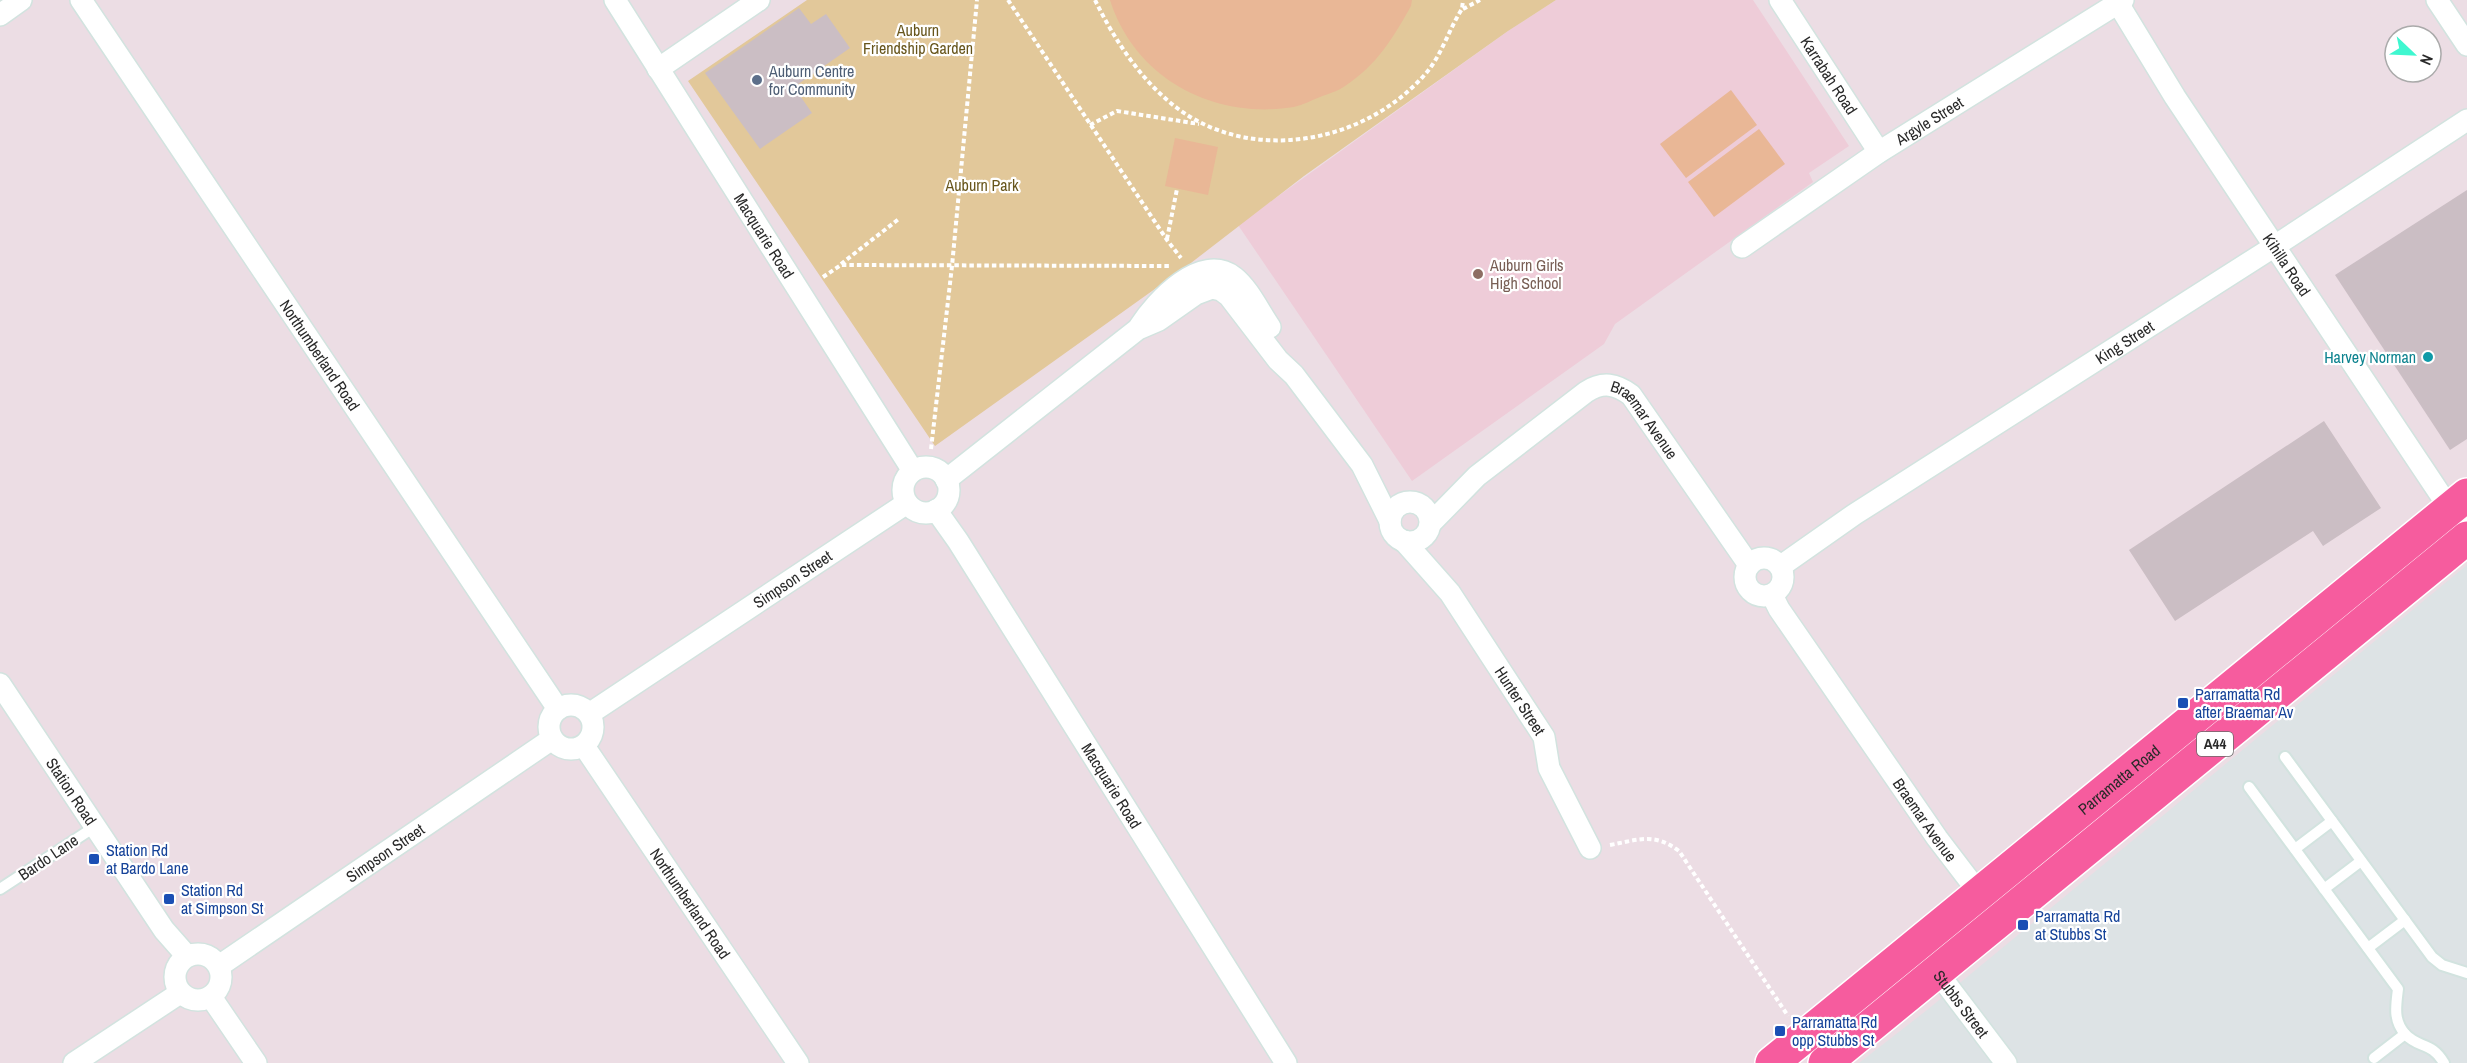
<svg xmlns="http://www.w3.org/2000/svg" width="2467" height="1063" viewBox="0 0 2467 1063" font-family="'Archivo Narrow',sans-serif">
<rect width="100%" height="100%" fill="#ecdde4"/>
<!-- industrial -->
<polygon fill="#dde3e5" points="2467,565 2467,1063 1859,1063 1927,1010"/>
<!-- education -->
<polygon fill="#eeccd8" points="1556,0 1753,0 1849,146 1809,173 1813,182 1615,324 1604,344 1412,481 1238,225 1508,31"/>
<!-- green -->
<polygon fill="#e2c89a" points="807,0 1556,0 1508,31 1304,176 1187,266 935,446 688,81"/>
<!-- pitch -->
<g fill="#e9b796">
<path d="M1110,0H1412L1411,6C1393,38 1377,65 1345,86C1338,91 1328,94 1320,97C1312,100 1303,105 1294,107C1214,120 1135,79 1110,0Z"/>
<polygon points="1731,90 1757,125 1686,178 1660,144"/>
<polygon points="1759,129 1785,164 1714,217 1688,182"/>
<polygon points="1175,138 1218,147 1208,195 1165,186"/>
</g>
<!-- building -->
<g fill="#cbbec4">
<polygon points="799,8 811,24 826,14 850,48 794,87 812,113 760,149 705,73"/>
<polygon points="2467,190 2467,439 2450,450 2335,275"/>
<polygon points="2324,421 2381,508 2323,546 2313,531 2175,621 2129,550"/>
</g>
<g fill="none" stroke-linecap="round" stroke-linejoin="round">
<!-- service casing -->
<g stroke="#d2e3df" stroke-width="14">
<g id="service">
<polyline points="2285,757 2432,957 2442,965 2467,973"/>
<path d="M2249,787L2398,989C2396,1006 2393,1020 2405,1034"/>
<polyline points="2295,849 2332,821"/>
<polyline points="0,889 96,826"/>
<polyline points="2324,889 2361,861"/>
<polyline points="2368,948 2405,920"/>
<path d="M2374,1058L2405,1034C2419,1049 2431,1041 2444,1063"/>
</g>
</g>
<!-- minor casing -->
<g stroke="#d2e3df" stroke-width="24">
<g id="minor">
<path id="s1" d="M81,0L558,709"/>
<path id="s2" d="M615,0L913,471"/>
<path id="s3" d="M1780,0L1879,152"/>
<path id="s4" d="M2116,0L2175,97L2450,509L2467,521"/>
<polyline points="2437,0 2467,45"/>
<polyline points="0,15 21,0"/>
<polyline points="658,69 759,0"/>
<path id="s5" d="M1742,247L1879,152L2123,0"/>
<path d="M1140,326C1156,301 1201,252 1234,277C1249,289 1259,311 1270,327"/>
<circle cx="926" cy="490" r="23"/>
<polyline points="946,480 1138,329 1159,320 1196,294 1212,288 1221,290 1229,296 1278,360 1294,375 1362,465 1390,521"/>
<circle cx="1410" cy="522" r="20"/>
<path id="s6" d="M936,510L958,541L1286,1063"/>
<path id="s7" d="M1431,523L1477,476L1586,392C1603,381 1616,384 1631,395L1749,565"/>
<path id="s8" d="M1404,541L1450,593L1544,737L1549,768L1590,848"/>
<circle cx="1764" cy="577" r="19"/>
<path id="s9" d="M1781,566L1855,514L2264,253L2467,120"/>
<path id="s10" d="M1772,595L1779,609L1937,838L1979,893"/>
<path id="s11" d="M0,684L164,930L186,955"/>
<circle cx="571" cy="727" r="22"/>
<path id="s12" d="M589,714L907,503"/>
<path id="s13" d="M584,746L798,1063"/>
<path id="s14" d="M1916,944L2006,1063"/>
<circle cx="198" cy="977" r="23"/>
<path id="s15" d="M219,966L552,739"/>
<polyline points="211,997 256,1063"/>
<polyline points="74,1063 180,993"/>
</g>
</g>
<!-- trunk casing -->
<g stroke="#fff" stroke-width="36">
<g id="trunk">
<path id="s16" d="M1772,1063L2467,495"/>
<polyline points="1825,1063 2467,538"/>
</g>
</g>
<!-- path -->
<g stroke="#fff" stroke-width="4" stroke-dasharray="4.5 3" stroke-linecap="butt">
<polyline points="1008,0 1167,240 1181,258"/>
<path d="M1095,0C1114,39 1141,81 1177,108C1253,165 1367,143 1427,72C1442,54 1449,29 1462,9L1463,0"/>
<polyline points="1463,9 1480,0"/>
<polyline points="1090,125 1117,111 1199,124"/>
<polyline points="1167,239 1177,189"/>
<polyline points="841,264 900,218"/>
<polyline points="823,277 841,265 1169,266"/>
<polyline points="931,449 952,266 977,0"/>
<path d="M1610,845C1638,840 1654,832 1679,851L1788,1016"/>
</g>
<!-- service -->
<use href="#service" stroke="#fff" stroke-width="10"/>
<!-- minor -->
<use href="#minor" stroke="#fff" stroke-width="21"/>
<!-- trunk -->
<use href="#trunk" stroke="#f65c9e" stroke-width="33"/>
</g>
<!-- markers -->
<circle fill="#5c6f8a" stroke="#fff" stroke-width="2" cx="757" cy="80" r="6"/>
<circle fill="#8d6e63" stroke="#fff" stroke-width="2" cx="1478" cy="274" r="6"/>
<circle fill="#0f9aa8" stroke="#fff" stroke-width="2" cx="2428" cy="357" r="6"/>
<g fill="#1a4fb4" stroke="#fff" stroke-width="2">
<rect x="2177" y="697" width="12" height="12" rx="3"/>
<rect x="88" y="853" width="12" height="12" rx="3"/>
<rect x="163" y="893" width="12" height="12" rx="3"/>
<rect x="2017" y="919" width="12" height="12" rx="3"/>
<rect x="1774" y="1025" width="12" height="12" rx="3"/>
</g>
<g text-anchor="middle" stroke-width="4.5" stroke-linejoin="round" paint-order="stroke">
<!-- shield labels -->
<rect fill="#fff" stroke="#6a6a6a" stroke-width="1.5" x="2197" y="732" width="36" height="24" rx="4.5"/>
<g font-size="15" font-weight="bold" fill="#2a2a2a">
<text x="2215" y="749">A44</text>
</g>
<!-- park labels -->
<g font-size="16" fill="#67551b" stroke="#fff">
<text x="918" y="36">Auburn<tspan x="918" dy="18">Friendship Garden</tspan></text>
<text x="982" y="191">Auburn Park</text>
</g>
<!-- service labels -->
<g font-size="16" fill="#4e5e75" stroke="#fff" text-anchor="start">
<text x="769" y="77">Auburn Centre<tspan x="769" dy="18">for Community</tspan></text>
</g>
<!-- street labels -->
<g font-size="16" fill="#2a2a2a" stroke="#fff">
<text dy="6" stroke="none"><textPath href="#s3" startOffset="90">Karrabah Road</textPath></text>
<text dy="6" stroke="none"><textPath href="#s5" startOffset="226">Argyle Street</textPath></text>
<text dy="6" stroke="none"><textPath href="#s2" startOffset="279">Macquarie Road</textPath></text>
<text dy="6" stroke="none"><textPath href="#s4" startOffset="315">Kihilla Road</textPath></text>
<text dy="6" stroke="none"><textPath href="#s9" startOffset="410">King Street</textPath></text>
<text dy="6" stroke="none"><textPath href="#s1" startOffset="428">Northumberland Road</textPath></text>
<text dy="6" stroke="none"><textPath href="#s7" startOffset="279">Braemar Avenue</textPath></text>
<text dy="6" stroke="none"><textPath href="#s12" startOffset="244">Simpson Street</textPath></text>
<text dy="6" stroke="none"><textPath href="#s8" startOffset="198">Hunter Street</textPath></text>
<text dy="6" stroke="none"><textPath href="#s16" startOffset="448">Parramatta Road</textPath></text>
<text dy="6" stroke="none"><textPath href="#s6" startOffset="327">Macquarie Road</textPath></text>
<text dy="6" stroke="none"><textPath href="#s11" startOffset="129">Station Road</textPath></text>
<text dy="6" stroke="none"><textPath href="#s10" startOffset="272">Braemar Avenue</textPath></text>
<text dy="6" stroke="none"><textPath href="#s15" startOffset="201">Simpson Street</textPath></text>
<text transform="translate(48 857) rotate(-34)" y="6">Bardo Lane</text>
<text dy="6" stroke="none"><textPath href="#s13" startOffset="190">Northumberland Road</textPath></text>
<text dy="6" stroke="none"><textPath href="#s14" startOffset="75">Stubbs Street</textPath></text>
</g>
<!-- education labels -->
<g font-size="16" fill="#785e54" stroke="#fff" text-anchor="start">
<text x="1490" y="271">Auburn Girls<tspan x="1490" dy="18">High School</tspan></text>
</g>
<!-- culture labels -->
<g font-size="16" fill="#0d838f" stroke="#fff" text-anchor="end">
<text x="2416" y="363">Harvey Norman</text>
</g>
<!-- transit labels -->
<g font-size="16" fill="#164399" stroke="#fff" text-anchor="start">
<text x="2195" y="700">Parramatta Rd<tspan x="2195" dy="18">after Braemar Av</tspan></text>
<text x="106" y="856">Station Rd<tspan x="106" dy="18">at Bardo Lane</tspan></text>
<text x="181" y="896">Station Rd<tspan x="181" dy="18">at Simpson St</tspan></text>
<text x="2035" y="922">Parramatta Rd<tspan x="2035" dy="18">at Stubbs St</tspan></text>
<text x="1792" y="1028">Parramatta Rd<tspan x="1792" dy="18">opp Stubbs St</tspan></text>
</g>
</g>
<!-- north arrow -->
<g transform="translate(2413 54) rotate(113)"><circle r="28" fill="#ffffff" stroke="#aaaaaa" stroke-width="1.5"/>
<path d="M0-4.5L10 22L0 15L-10 22Z" fill="#3ff7d0"/>
<text y="-9" font-size="16" font-weight="bold" text-anchor="middle" fill="#2a2a2a">N</text>
</g>
</svg>
